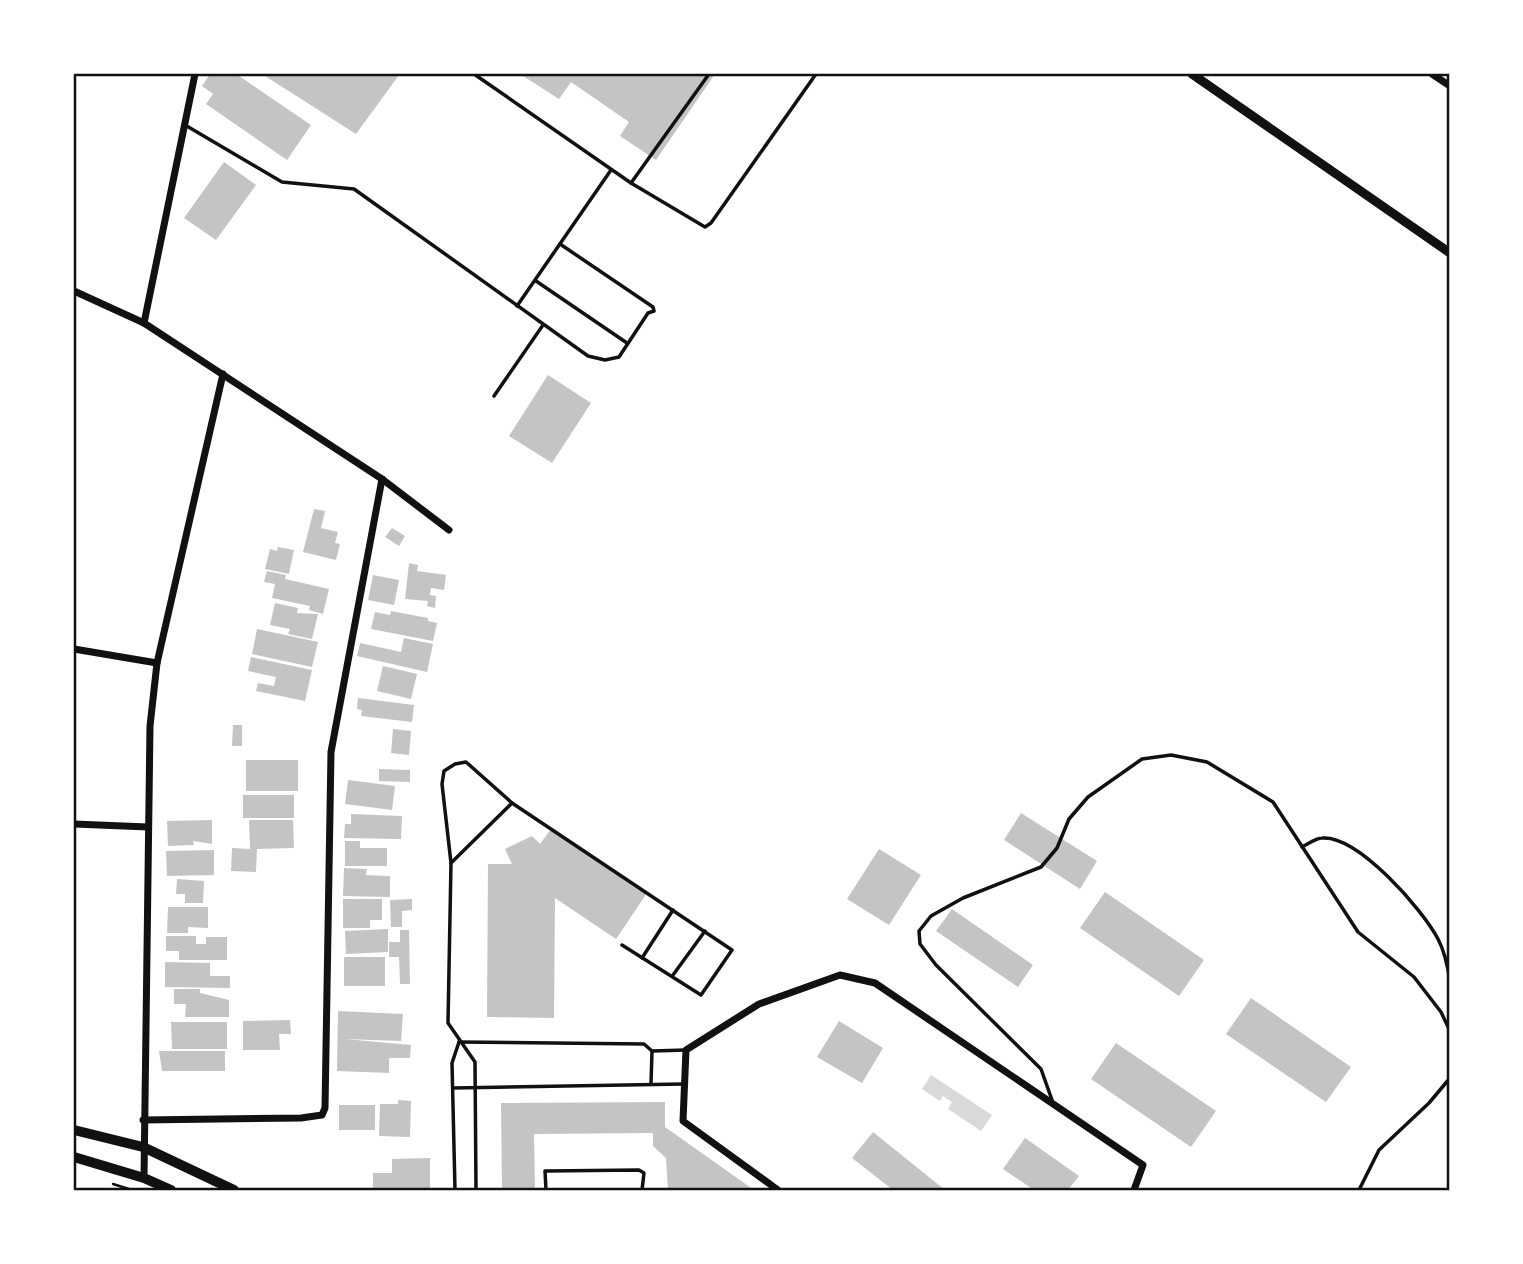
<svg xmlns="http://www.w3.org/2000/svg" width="1523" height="1264" viewBox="0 0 1523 1264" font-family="'Exo 2',sans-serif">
<rect width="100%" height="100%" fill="#fff"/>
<!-- water -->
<polygon fill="#d9d9d9" points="931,1075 992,1115 981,1131 948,1109 952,1102 943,1096 940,1101 922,1089"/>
<!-- building -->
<g fill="#c4c4c4">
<polygon points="210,74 236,74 311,125 287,160 206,104 213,94 202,86"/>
<polygon points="262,74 396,74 399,75 356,134"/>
<polygon points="520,74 715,74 656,160 620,136 629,122 571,82 559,99"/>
<polygon points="224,162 256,185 216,240 184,218"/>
<polygon points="548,375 591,403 552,463 509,436"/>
<polygon points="314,509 325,511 321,528 338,532 335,543 340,544 336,560 303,552"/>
<polygon points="392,528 405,536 399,546 385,537"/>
<polygon points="278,547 294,550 289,574 265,569 270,549 277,551"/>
<polygon points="409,563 418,565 417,571 446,575 444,590 431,588 430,595 436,596 435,608 427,606 428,601 405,599"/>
<polygon points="267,571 286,575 285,579 329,589 323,614 309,610 310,606 272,598 275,584 264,582"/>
<polygon points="373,575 399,580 394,605 368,600"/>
<polygon points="275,603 298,608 297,613 318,614 312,639 288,634 290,629 270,625"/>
<polygon points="391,611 428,618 428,621 437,623 433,641 371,629 375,612 390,615"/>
<polygon points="257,629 318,642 312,667 252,654"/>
<polygon points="404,638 433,644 427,672 357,656 360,643 401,652"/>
<polygon points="251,657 312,670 305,701 256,691 258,683 274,686 276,677 248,671"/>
<polygon points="383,666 417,674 411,699 377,691"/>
<polygon points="358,698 414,705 412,722 361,716 362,710 357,709"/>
<polygon points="233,725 242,725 242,746 232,746"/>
<polygon points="393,729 411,731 409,755 391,753"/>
<rect x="246" y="760" width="52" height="31"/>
<polygon points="379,769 410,770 410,782 379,781"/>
<polygon points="348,780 395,786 392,810 345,804"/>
<rect x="243" y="795" width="51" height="23"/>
<polygon points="1021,813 1097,861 1080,889 1004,840"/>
<polygon points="351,814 402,816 401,839 344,838 345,824 351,824"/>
<polygon points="212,820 212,844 193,841 194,845 168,846 167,821"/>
<polygon points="249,820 293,820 294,848 257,849 256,872 231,871 232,848 250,849"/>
<polygon points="551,829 647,893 616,939 555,898 554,1018 487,1017 488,864 512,864 505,849 532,836 540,844"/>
<polygon points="345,841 360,841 360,848 387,848 387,866 345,866"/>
<polygon points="879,849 921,875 889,925 847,899"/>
<polygon points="214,850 214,875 167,876 166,851"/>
<polygon points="344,868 367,869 366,875 390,876 390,897 343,896"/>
<polygon points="177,879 204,881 203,903 185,903 185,894 176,894"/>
<polygon points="1105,892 1204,960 1179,996 1080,928"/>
<polygon points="343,899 382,899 382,920 370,920 370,928 343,928"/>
<polygon points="412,899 412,910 402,911 402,927 391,927 390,900"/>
<polygon points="168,907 208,907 208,928 188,927 188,933 167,933"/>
<polygon points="952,909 1033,965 1018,987 936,931"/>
<polygon points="388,929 388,952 346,954 345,931"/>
<polygon points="400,930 409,930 410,984 400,984 399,957 389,957 389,942 400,942"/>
<polygon points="166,936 196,936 196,944 206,944 206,937 227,937 227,960 179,960 179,951 166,951"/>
<rect x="344" y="957" width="41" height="29"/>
<polygon points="165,962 210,963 210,976 230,976 230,988 165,987"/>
<polygon points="174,989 200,989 200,993 229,1000 229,1017 185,1017 186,1004 174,1004"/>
<polygon points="1251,998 1351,1067 1326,1102 1226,1034"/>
<polygon points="338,1011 403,1014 401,1041 345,1039 411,1045 410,1058 389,1058 389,1073 337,1071"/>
<polygon points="290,1020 291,1034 279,1034 280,1050 243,1050 243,1021"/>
<polygon points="839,1021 883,1048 862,1083 817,1057"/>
<polygon points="171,1022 227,1022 227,1049 172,1049"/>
<polygon points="1116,1043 1216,1111 1191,1147 1091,1079"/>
<polygon points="159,1051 225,1051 225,1071 162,1071"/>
<polygon points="398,1100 411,1101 410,1137 379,1136 380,1104 398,1104"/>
<polygon points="665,1102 665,1127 754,1190 668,1190 666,1158 653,1146 653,1133 534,1134 535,1190 502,1190 501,1103"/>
<rect x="339" y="1105" width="36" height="25"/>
<polygon points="873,1132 945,1190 893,1190 852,1158"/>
<polygon points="1025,1138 1079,1176 1068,1190 1034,1190 1003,1169"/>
<polygon points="430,1158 430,1190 373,1190 373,1173 392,1173 392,1159"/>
</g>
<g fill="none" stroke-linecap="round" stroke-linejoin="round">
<!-- path -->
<polyline stroke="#111" stroke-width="2.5" points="113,1184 132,1190"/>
<!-- service -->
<g stroke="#111" stroke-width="3.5">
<polyline points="474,74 631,183 705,227 711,223 816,74"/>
<polyline points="185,125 282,182 354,189 588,356 605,360 619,357 648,313 654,311 653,307 560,244"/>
<polyline points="631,183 709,74"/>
<polyline points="536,281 627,343"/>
<polyline points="517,306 611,170"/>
<polyline points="494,396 543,325"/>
<path d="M1302,847C1308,844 1316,838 1322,838C1358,835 1423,910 1438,939C1445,952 1448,968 1450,981"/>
<polyline points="451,863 442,784 444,771 455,764 466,762 512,803"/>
<polyline points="642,958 673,910"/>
<polyline points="673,975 705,931"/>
<polyline points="459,1042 644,1044 652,1051 651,1084"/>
<polyline points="652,1051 686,1050"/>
<polyline points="453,1088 684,1084"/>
<polyline points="1052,1100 1041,1069 936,965 920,944 919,931 931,916 963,898 1041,867 1057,848 1069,819 1088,797 1142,759 1171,755 1207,762 1273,802 1358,932 1414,977 1441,1012 1450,1031"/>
<polyline points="455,1190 452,1063 459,1042"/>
<polyline points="476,1190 475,1062 448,1023 451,863 512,803 732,950 701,995 622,945"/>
<polyline points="546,1190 545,1171 639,1170 644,1173 642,1190"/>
<polyline points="1359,1190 1379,1150 1429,1103 1450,1078"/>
</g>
<!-- minor -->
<g stroke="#111" stroke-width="7">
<polyline points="1432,74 1450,86"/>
<polyline points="74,291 144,323 382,479 449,530"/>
<polyline points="144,323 195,74"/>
<polyline points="74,649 157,663"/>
<polyline points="74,824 148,827"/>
<polyline points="143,1120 301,1118 322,1115 325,1108 331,752 382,479"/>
<polyline points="144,1178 150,726 157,663 223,374"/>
<polyline points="778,1190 683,1121 686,1050 759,1004 840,975 875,983 1143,1165 1134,1190"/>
</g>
<!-- tertiary -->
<polyline stroke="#111" stroke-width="9" points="1192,74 1450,253"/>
<!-- secondary -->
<g stroke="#111" stroke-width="10">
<polyline points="74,1130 143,1147 234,1190"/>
<polyline points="74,1157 144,1178 171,1190"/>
</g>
</g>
<!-- border -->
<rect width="1523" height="1264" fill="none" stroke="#ffffff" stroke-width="150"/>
<rect x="75" y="75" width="1373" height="1114" fill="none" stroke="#111" stroke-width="2.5"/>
</svg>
